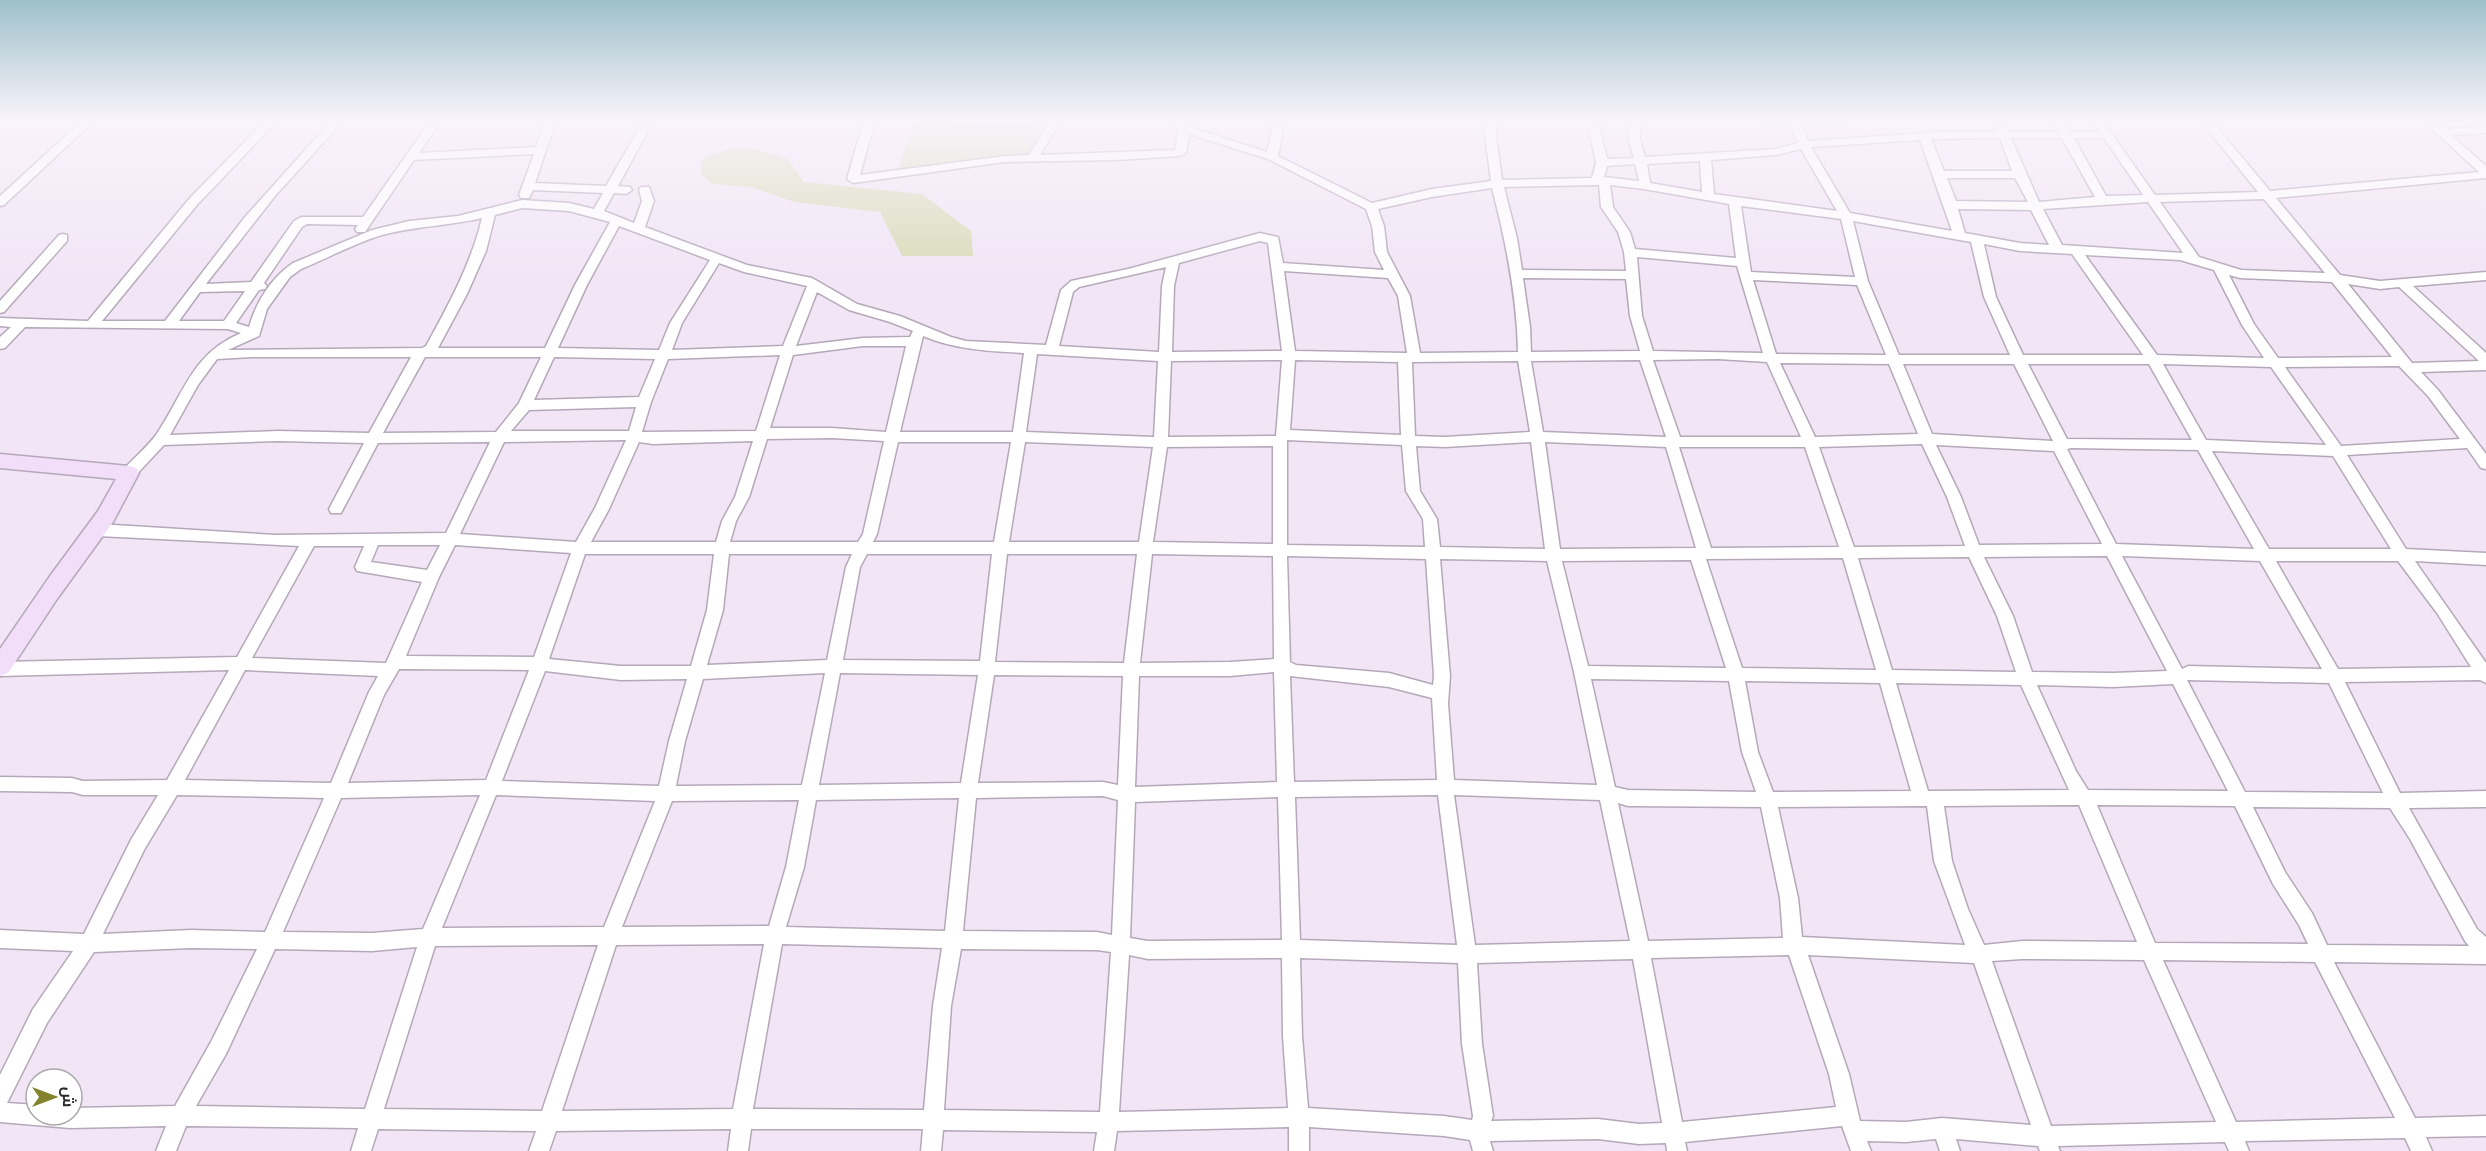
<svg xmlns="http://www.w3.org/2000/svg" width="2486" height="1151" viewBox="0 0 2486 1151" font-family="Arial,Cairo,sans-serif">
<rect width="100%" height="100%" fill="#f2e5f6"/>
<!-- green -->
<g fill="#d9dbb8">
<polygon points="914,121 1042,126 1027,155 895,179"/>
<polygon points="734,148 755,149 788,159 804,182 922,194 971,231 973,256 902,256 880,212 794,202 751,187 712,184 700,172 703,157"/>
</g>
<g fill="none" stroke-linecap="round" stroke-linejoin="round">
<!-- street casing -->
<g stroke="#b4a8b9" stroke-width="3">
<g id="street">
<polygon points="83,120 95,120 4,205 0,206 0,196"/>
<path d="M266,120H278L197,205L102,321H165L245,217L332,120H344L275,196L206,284L251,282L294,221L301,217H363L431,120H442L419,153L536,147L546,120H556L535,183L606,186L644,120H654L618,186L630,187L632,190L626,194L614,193L604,211L634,223L642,201L639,190L641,187H649L654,201L645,227L747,265L812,278L857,304L900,316L951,337L966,341L1046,345L1061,290L1071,281L1128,269L1260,233L1278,237L1283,263L1384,270L1375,252L1372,226L1366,209L1268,159L1189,134L1186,153L1180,156L1116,160L1005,162L853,183L847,179L864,120H875L860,175L1005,156L1029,155L1050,120H1061L1040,155L1175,150L1178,130L1165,120H1188L1189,127L1267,152L1274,120H1285L1278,156L1372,203L1432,189L1491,181L1483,120H1494L1502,180L1592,178L1596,163L1587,120H1598L1607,159L1634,158L1628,139L1629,120H1640V139L1645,157L1776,149L1798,143L1790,124L1760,123L1755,120L1848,121L1842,124H1801L1808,141L1941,132H1997L1993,120H2003L2008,132H2059L2053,120H2063L2070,132H2100L2091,120H2102L2155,195L2258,192L2200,120H2211L2270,191L2479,172L2422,120H2434L2444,129L2486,127V133L2451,135L2486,166V178L2276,198L2340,275L2380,281L2486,272V280L2413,286L2486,353V370L2421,372L2438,390L2486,454V469L2481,468L2467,448L2347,455L2406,549L2486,553V565L2415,561L2486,663V683L2480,680L2345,682L2400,793L2486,791V807L2409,808L2477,929L2486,937V964L2334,962L2415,1118L2486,1116V1136L2426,1137L2432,1151H2411L2405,1138L2245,1141L2249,1151H2229L2225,1142L2058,1146L2060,1151H2040L2038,1146L1956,1139L1960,1151H1940L1936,1139L1906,1142L1867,1141L1871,1151H1851L1842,1126L1685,1142L1687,1151H1667L1666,1143L1639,1144L1598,1139L1490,1141L1493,1151H1473L1470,1140L1444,1136L1309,1127V1151H1289V1127L1117,1131L1114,1151H1094L1097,1132L943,1130L941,1151H921L923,1129H751L748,1151H728L731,1129L556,1131L549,1151H529L536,1131L378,1129L371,1151H351L358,1128L186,1126L176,1151H156L166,1126L70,1128L0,1122V1075L33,1009L73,951L0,948V930L84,934L132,838L158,795H83L72,792L0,791V777L72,778L83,781L167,780L229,670L0,676V662L237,657L299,546L98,536L93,534L91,530L93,526L98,524L275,535L446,533L490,442L378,443L341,513H331L329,509L364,443L278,441L164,445L134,477H124L122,473L124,469C134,458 147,447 156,435C184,394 191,354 241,333L228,329L25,327L5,348L0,349V337L11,327L0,326V318L88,321L189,199ZM2000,138L2012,171H1944L1931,139ZM2011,138H2062L2095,197L2039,202ZM2074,138H2104L2143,195L2106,196ZM1920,140L1952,231L1850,213L1811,147ZM1801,149L1837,211L1714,194L1711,160L1776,155ZM534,154L519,195L521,198H529L533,190L603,193L594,209L569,203L522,200L458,216L409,221L372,230L293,263C271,278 256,302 249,327L236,323L259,290L265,289L267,286L264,283L302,227L307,224L358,225L355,229L357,232H365L414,160ZM1700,161L1702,192L1650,183L1647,164ZM1635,164L1639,181L1604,177L1607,166ZM1947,178H2015L2028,202L1956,201ZM1599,185L1601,207L1618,232L1624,252L1626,271L1522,270L1517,238L1504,187ZM1610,185L1644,189L1729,204L1736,258L1635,249L1630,232L1613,207ZM1492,188C1506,242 1517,297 1518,352L1420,353L1410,296L1387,252L1384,226L1378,209L1432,197ZM2264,199L2325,273L2241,270L2199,257L2160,202ZM2148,202L2183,253L2062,245L2043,209ZM1741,206L1841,219L1855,277L1751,272ZM522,208L569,211L610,222L575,285L545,348H438L467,294L486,251L495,215ZM1958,209L2031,210L2049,245L2020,243L1965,233ZM482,218C471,264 449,304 426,346L422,348L228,350L259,336L267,309L290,277L301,269C328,258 355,243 382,235C415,226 449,226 482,218ZM1853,221L1971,242L1984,297L2010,355H1899L1868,281ZM619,226L710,260L670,323L659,350L558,348L587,285ZM1260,241L1268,243L1282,351L1172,352L1174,286L1179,263ZM1984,244L2020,251L2072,254L2143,355H2023L1996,297ZM2085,255L2180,260L2214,270L2242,325L2264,358L2157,355ZM1637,257L1737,266L1763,353L1653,351L1642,316ZM719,263L744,272L807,286L783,346L672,350L682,323ZM1166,267L1162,286L1159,352L1059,346L1073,292L1079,287ZM1284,271L1388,278L1398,296L1407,353L1295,351ZM2229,275L2240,278L2332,282L2392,357L2278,358L2254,324ZM1523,278L1626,279L1630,316L1640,351L1531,352L1530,327ZM1753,280L1857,285L1886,355L1776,354ZM2348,284L2380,289L2399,287L2479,361L2412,363ZM245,291L224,321H179L200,292ZM817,292L849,310L890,322L913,331L910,337L863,338L796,346ZM923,336C957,350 988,351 1024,353L1013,432H900ZM863,346H906L886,432L832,428H770L793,355ZM1037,354L1158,361L1154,437L1026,432ZM780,355L756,431L642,432L651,402L668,359ZM252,357H411L369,433L278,431L170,435L198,385L217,359ZM425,357H541L519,403L496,432L383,433ZM554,357L655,359L639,397L534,400ZM1718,359L1767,362L1801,437H1680L1653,360ZM1282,360L1276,436L1168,437L1171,361ZM1295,360L1398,362L1401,435L1290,430ZM1640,360L1666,437L1543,432L1531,361ZM1518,361L1530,432L1445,437L1415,436L1412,362ZM1780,363L1889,364L1918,434L1815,437ZM1903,364H2014L2053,441L1932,434ZM2028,364H2149L2192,440L2067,439ZM2163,364L2271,367L2326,445L2206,440ZM2399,366L2428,396L2460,439L2341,446L2285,367ZM636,407L629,431H511L529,410ZM832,438L884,441L863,534L858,542H730L736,521L749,497L767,439ZM626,440L595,508L576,542L460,534L504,442ZM1287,440L1402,445L1406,491L1423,519L1425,547L1287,545ZM753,441L735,497L722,521L716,542H591L609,509L639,442L653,444ZM898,442H1011L994,542H873L877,534ZM1025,442L1153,447L1139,542H1009ZM1531,442L1545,549L1440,547L1437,519L1420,491L1416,446L1445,447ZM1545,442L1666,447L1696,548L1560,549ZM1922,444L1947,497L1965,546L1854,547L1819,447ZM1936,445L2054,451L2102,544L1979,545L1961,497ZM1273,446V544L1153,542L1167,447ZM1679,447H1805L1839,547L1711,548ZM2071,448L2198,450L2254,549L2116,544L2067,449ZM2212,451L2333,456L2391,549H2269ZM378,545H440L427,570L371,562ZM455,545L571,553L534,657L406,656L439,577ZM314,546H364L355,567L357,571L422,582L386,663L252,658ZM585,554H714L707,610L691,666H621L549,659ZM729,554H852L846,567L827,660L707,665L723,610ZM867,554H992L980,661L843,660L860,567ZM1007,554H1137L1124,663L995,662ZM1152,554L1273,556L1274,659L1230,662L1140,663ZM1287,556L1426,559L1434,676L1433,685L1389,673L1296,665L1290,662ZM2107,556L2167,671L2113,673L2032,672L2013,616L1984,557ZM2122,556L2260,561L2322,669L2188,666L2182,669ZM1969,557L1997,616L2016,672L1892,670L1858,558ZM1843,558L1876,670L1742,668L1706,559ZM1440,559L1547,561L1574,672L1597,785L1454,780L1448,704L1450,676ZM1691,560L1726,668L1588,666L1562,561ZM2276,561H2398L2437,613L2471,667L2338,669ZM399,669L529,670L486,780L348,783L384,695ZM245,670L378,676L369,692L331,783L185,780ZM545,671L621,680L687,679L669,741L659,786L502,781ZM1274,672L1277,782L1135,787L1139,676H1230ZM825,673L802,785L676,786L685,741L703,679ZM840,673L978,675L961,783L819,785ZM994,675L1123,676L1118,785L1103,782L978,783ZM1290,676L1389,687L1432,698L1437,780L1294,782ZM1591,679L1729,681L1742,752L1756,792L1628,790L1615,787ZM2187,680L2329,683L2383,793L2245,792ZM1745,681L1880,683L1911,791L1773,792L1758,752ZM1896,683L2021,685L2069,790L1928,791ZM2173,684L2228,791L2088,790L2076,771L2037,685L2113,687ZM177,795L324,798L265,932L191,930L103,934L144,850ZM480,795L423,929L372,933L283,932L341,798ZM496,795L655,801L604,927L442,928ZM1438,795L1457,945L1300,940L1295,797ZM1454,795L1600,800L1630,941L1475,945ZM1103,796L1118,800L1112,935L1097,932L963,931L976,798ZM1278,797L1282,940L1148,941L1130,938L1135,802ZM959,798L945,931L786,927L804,867L816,800ZM799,800L786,867L769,926L622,927L672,801ZM1618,803L1628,806L1761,807L1780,898L1783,938L1648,941ZM2079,805L2137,942L2022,941L1984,945L1968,909L1952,861L1944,806ZM2097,805L2235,806L2273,884L2299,925L2308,944L2155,943ZM1927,806L1934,861L1965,945L1802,937L1798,898L1778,807ZM2253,807L2390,808L2410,839L2465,941L2469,946L2327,945L2312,913L2285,872ZM764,944L733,1109L562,1111L616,945ZM782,944L942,948L933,1006L924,1110L753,1109ZM598,945L542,1111L384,1109L435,946ZM417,947L365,1109L196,1106L226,1054L275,949L372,951ZM191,948L257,949L212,1040L175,1106L72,1108V1115H36V1105L7,1103L47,1023L94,952ZM961,949L1097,950L1111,952L1100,1112L944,1110L951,1006ZM1129,955L1148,959L1282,958L1283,1036L1288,1108L1119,1112ZM1789,955L1829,1074L1836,1107L1682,1122L1651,958ZM1808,955L1974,963L2031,1125L1942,1118L1906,1122L1860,1121L1849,1074ZM1300,958L1458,963L1462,1044L1473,1116L1472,1120L1444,1116L1308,1108L1302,1036ZM1633,959L1662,1123L1639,1124L1598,1119L1491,1121L1493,1116L1482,1044L1477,963ZM2022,959L2144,960L2216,1122L2051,1126L1992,961ZM2163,960L2315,962L2395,1118L2236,1122Z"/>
<polygon points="63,234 67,235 67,241 4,312 0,313 0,301 59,235"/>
</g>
</g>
<!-- secondary casing -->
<g stroke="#b4a8b9" stroke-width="3">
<polygon id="secondary" points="0,454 129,466 136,468 139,473 113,522 57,599 8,673 0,676 0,649 50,576 98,511 116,479 0,468"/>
</g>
<!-- street -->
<use href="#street" fill="#fff" fill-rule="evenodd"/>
<!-- secondary -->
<use href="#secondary" fill="#f2def9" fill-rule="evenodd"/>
</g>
<!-- sky -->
<linearGradient id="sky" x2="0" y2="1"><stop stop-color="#9fc1ca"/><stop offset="0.43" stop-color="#f9f3fb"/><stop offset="1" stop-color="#f9f3fb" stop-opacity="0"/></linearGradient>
<rect width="2486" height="281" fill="url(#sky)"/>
<!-- north arrow -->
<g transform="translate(54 1097) rotate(90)"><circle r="28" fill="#ffffff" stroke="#aaa8ab" stroke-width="1.5"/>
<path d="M0-4.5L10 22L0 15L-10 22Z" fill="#83832d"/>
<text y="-9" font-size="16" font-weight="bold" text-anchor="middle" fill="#2a262c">ش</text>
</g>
</svg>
